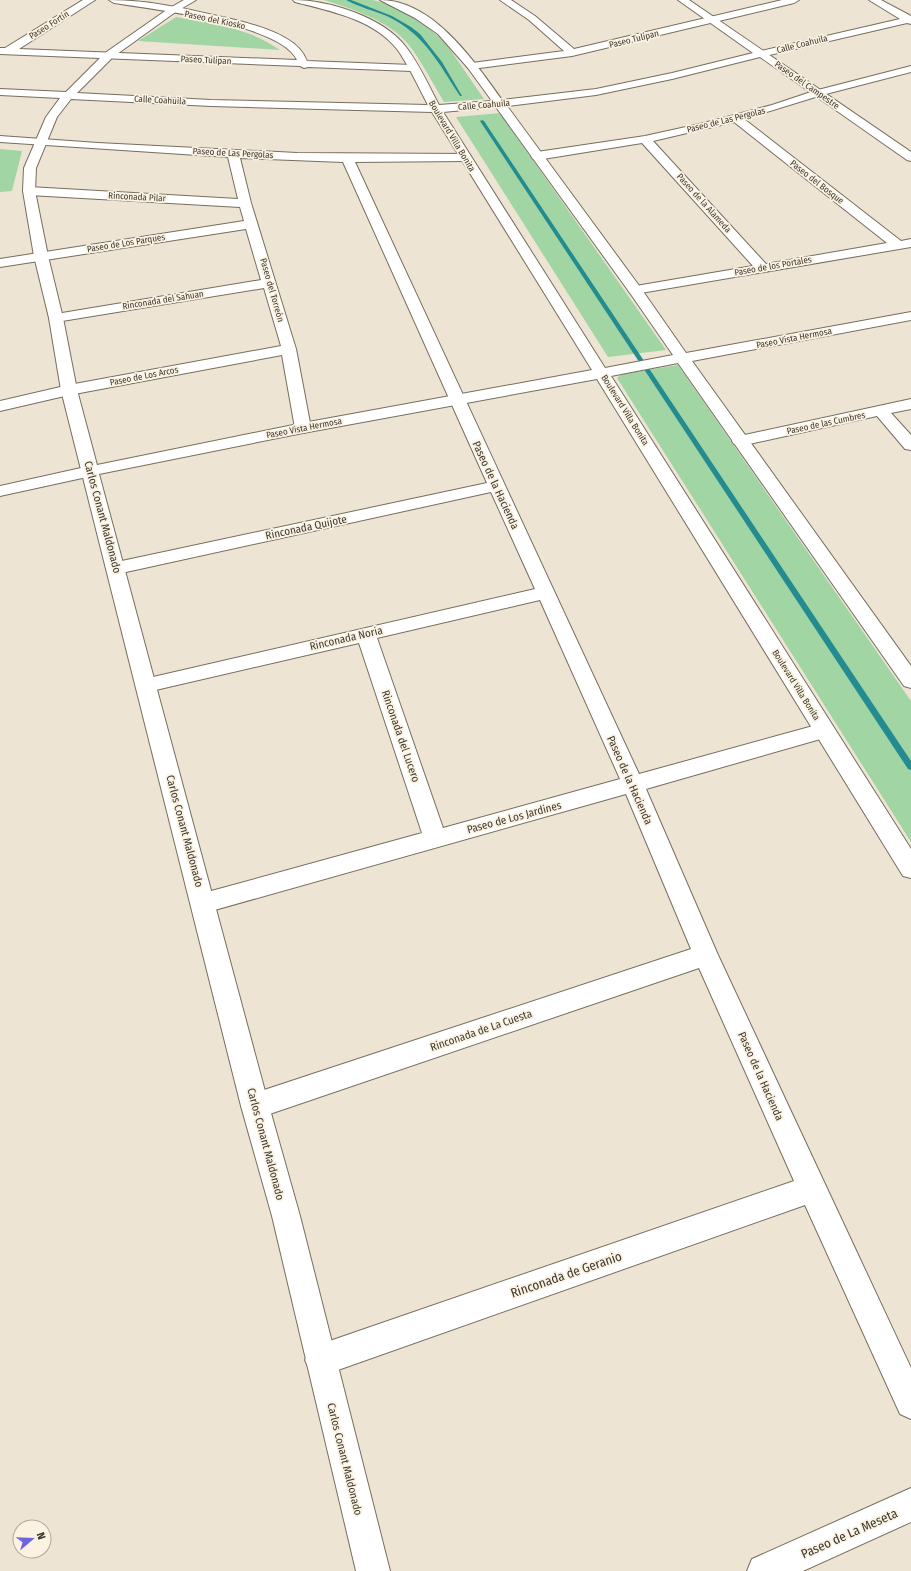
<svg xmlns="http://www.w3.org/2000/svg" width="911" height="1571" viewBox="0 0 911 1571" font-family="'Fira Sans Condensed',sans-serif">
<rect width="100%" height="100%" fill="#ede4d4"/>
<!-- green -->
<g fill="#a1d5a3">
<path d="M324,0H373L388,4L419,20L445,42L484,99L444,102C433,84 421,60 408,44C388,20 352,9 324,0Z"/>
<path d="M176,17C212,23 249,28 280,50L138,41Z"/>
<polygon points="500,113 666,350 608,357 456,117"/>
<polygon points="0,149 22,151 12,191 0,192"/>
<polygon points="678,365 911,701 911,842 617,378 622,374"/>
</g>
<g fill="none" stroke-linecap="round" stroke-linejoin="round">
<!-- stream -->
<g fill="#248c90" fill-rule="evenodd">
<path d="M346,0H351L392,16L411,27L420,34L442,62L462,96H460C439,64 425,35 389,17C375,11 359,7 346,0Z"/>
<polygon points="482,120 484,121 911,761 911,770 908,769 480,121"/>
</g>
<!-- street casing -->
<g stroke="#766e5f" stroke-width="2">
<g id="street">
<path d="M83,0H95L19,49L297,60C281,24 152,9 114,3L109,0C149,0 188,9 227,18C247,23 269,28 287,39C296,44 303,51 307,61L412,65L417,68L412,71L308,67L304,68L300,66L0,54V48H5Z"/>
<polygon points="500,0 511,0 535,16 574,49 782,0 799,0 794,3 572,56 472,69 468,68 467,66 472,63 564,51 529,20"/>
<polygon points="869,0 881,0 911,16 911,24 907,23 761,57 756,54 761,51 900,19"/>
<path d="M911,66V72L822,95L744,119L901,241L911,239V247L635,294L630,293L628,290L630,287L753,266L642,143L537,160L533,159L531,156L533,153L537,152L645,136L704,123L772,105L814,91ZM734,122L887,243L766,264L653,141Z"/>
<path d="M0,136L98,143L297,153L469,154L471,157L469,160L465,161L355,162L639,774L824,723L831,726L835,731L831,736L646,789L718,955L911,1368V1419L900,1414L805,1205L321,1376L310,1371L305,1360L310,1349L321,1344L794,1181L699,968L255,1119L245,1115L241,1106L245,1097L255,1093L691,949L626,794L204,913L196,910L192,903L196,896L204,893L422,833L359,643L147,692L140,690L137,685L140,680L535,589L491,492L117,574L110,572L108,568L110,564L117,562L487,483L343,162L240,158L251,203L296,349L311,428L309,431L303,433L297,431L295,428L282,355L69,395L0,411V401L69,385L281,346L264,288L56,322L51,321L49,318L51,315L56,314L261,280L246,229L0,267V259L244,221L240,207L29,195L25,194L23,191L25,188L29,187L238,199L228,157L0,142ZM540,600L620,779L443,828L377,638Z"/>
<polygon points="911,399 911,409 891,413 911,435 911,450 905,449 877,416 740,446 734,444 732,441 734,438 740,436"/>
<polygon points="90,466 96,467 98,471 96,475 0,496 0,486"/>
<polygon points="911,1488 911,1522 803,1571 747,1571 752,1559"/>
</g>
</g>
<!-- secondary casing -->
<g stroke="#766e5f" stroke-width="2">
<path id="secondary" d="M184,0H196L174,13L113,57L77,93L211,100L428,105C419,88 408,64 397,49C373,19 330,11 295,2L293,0C329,0 383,17 406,47C419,64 429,86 439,105L492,101L468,68L438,34L415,18L380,0C433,0 474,61 502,100L596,89L672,73L753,53L678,0H689L911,152V161L907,160L760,57L672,79L596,95L507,106L640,287L686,353L911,312V320L692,361L911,666V688L904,686L678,363L611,376L911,849V878L903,876L597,379L303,433L99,474L269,1106L300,1216L390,1571H356L272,1216L241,1106L61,390L49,318L34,256L23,191L24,168L46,117L60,98L0,95V89L66,92L105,53L168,9ZM71,99L211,106L432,112L592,370L303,423L97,465L77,390L63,318L48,256L35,191L36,168L57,117ZM496,107L630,293L673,355L605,368L443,112Z"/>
</g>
<!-- street -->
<use href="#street" fill="#fff" fill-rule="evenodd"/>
<!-- secondary -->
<use href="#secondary" fill="#fff" fill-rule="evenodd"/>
</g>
<g text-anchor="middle" stroke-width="3.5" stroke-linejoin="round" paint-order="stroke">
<!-- far-street labels -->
<g font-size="9" fill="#3c3832" stroke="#fbf2e1">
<text transform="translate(215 20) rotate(12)" y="3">Paseo del Kiosko</text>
<text transform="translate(49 25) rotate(-32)" y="3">Paseo Fortín</text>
<text transform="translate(634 39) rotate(-14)" y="3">Paseo Tulipan</text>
<text transform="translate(802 44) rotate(-14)" y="3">Calle Coahuila</text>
<text transform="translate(206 60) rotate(3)" y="3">Paseo Tulipan</text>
<text transform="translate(807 85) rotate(35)" y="3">Paseo del Campestre</text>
<text transform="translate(160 100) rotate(3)" y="3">Calle Coahuila</text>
<text transform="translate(484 105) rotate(-5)" y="3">Calle Coahuila</text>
<text transform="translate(726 120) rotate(-14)" y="3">Paseo de Las Pergolas</text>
<text transform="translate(452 136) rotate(59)" y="3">Boulevard Villa Bonita</text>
<text transform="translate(233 153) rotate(3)" y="3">Paseo de Las Pergolas</text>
<text transform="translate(817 182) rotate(38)" y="3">Paseo del Bosque</text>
<text transform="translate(137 197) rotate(3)" y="3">Rinconada Pilar</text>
<text transform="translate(704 203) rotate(48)" y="3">Paseo de la Alameda</text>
<text transform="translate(126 243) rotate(-9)" y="3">Paseo de Los Parques</text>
<text transform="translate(773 266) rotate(-10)" y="3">Paseo de los Portales</text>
<text transform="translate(272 290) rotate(74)" y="3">Paseo del Torreón</text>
<text transform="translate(163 300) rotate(-9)" y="3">Rinconada del Sahuan</text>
<text transform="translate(794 338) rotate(-11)" y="3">Paseo Vista Hermosa</text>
<text transform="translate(144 376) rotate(-11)" y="3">Paseo de Los Arcos</text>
<text transform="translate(625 410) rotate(58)" y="3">Boulevard Villa Bonita</text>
<text transform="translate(826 423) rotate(-12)" y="3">Paseo de las Cumbres</text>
<text transform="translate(304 428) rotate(-11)" y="3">Paseo Vista Hermosa</text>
<text transform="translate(796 685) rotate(58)" y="3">Boulevard Villa Bonita</text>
</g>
<!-- street labels -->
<g font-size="11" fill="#3c3832" stroke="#fbf2e1">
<text transform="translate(496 485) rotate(65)" y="4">Paseo de la Hacienda</text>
<text transform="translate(103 517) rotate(75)" y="4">Carlos Conant Maldonado</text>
<text transform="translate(306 527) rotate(-12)" y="4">Rinconada Quijote</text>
<text transform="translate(346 638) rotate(-13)" y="4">Rinconada Noria</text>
<text transform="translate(401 736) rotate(71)" y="4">Rinconada del Lucero</text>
<text transform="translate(630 780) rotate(66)" y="4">Paseo de la Hacienda</text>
<text transform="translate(514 817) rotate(-15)" y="4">Paseo de Los Jardines</text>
<text transform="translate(185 831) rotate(75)" y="4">Carlos Conant Maldonado</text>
<text transform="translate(481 1030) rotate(-19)" y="4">Rinconada de La Cuesta</text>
<text transform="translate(761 1076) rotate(66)" y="4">Paseo de la Hacienda</text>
<text transform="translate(266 1144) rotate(75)" y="4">Carlos Conant Maldonado</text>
<text transform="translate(345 1459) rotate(76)" y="4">Carlos Conant Maldonado</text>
</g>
<!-- near-street labels -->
<g font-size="13" fill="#3c3832" stroke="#fbf2e1">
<text transform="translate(566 1274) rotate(-19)" y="5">Rinconada de Geranio</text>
<text transform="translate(849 1533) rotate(-24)" y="5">Paseo de La Meseta</text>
</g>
</g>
<!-- north arrow -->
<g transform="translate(32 1539) rotate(71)"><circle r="19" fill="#fbf2e1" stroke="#afa89b"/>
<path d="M0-3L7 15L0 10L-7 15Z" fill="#6d66e0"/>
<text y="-6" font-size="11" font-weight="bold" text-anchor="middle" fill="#3c3832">N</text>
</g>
</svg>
